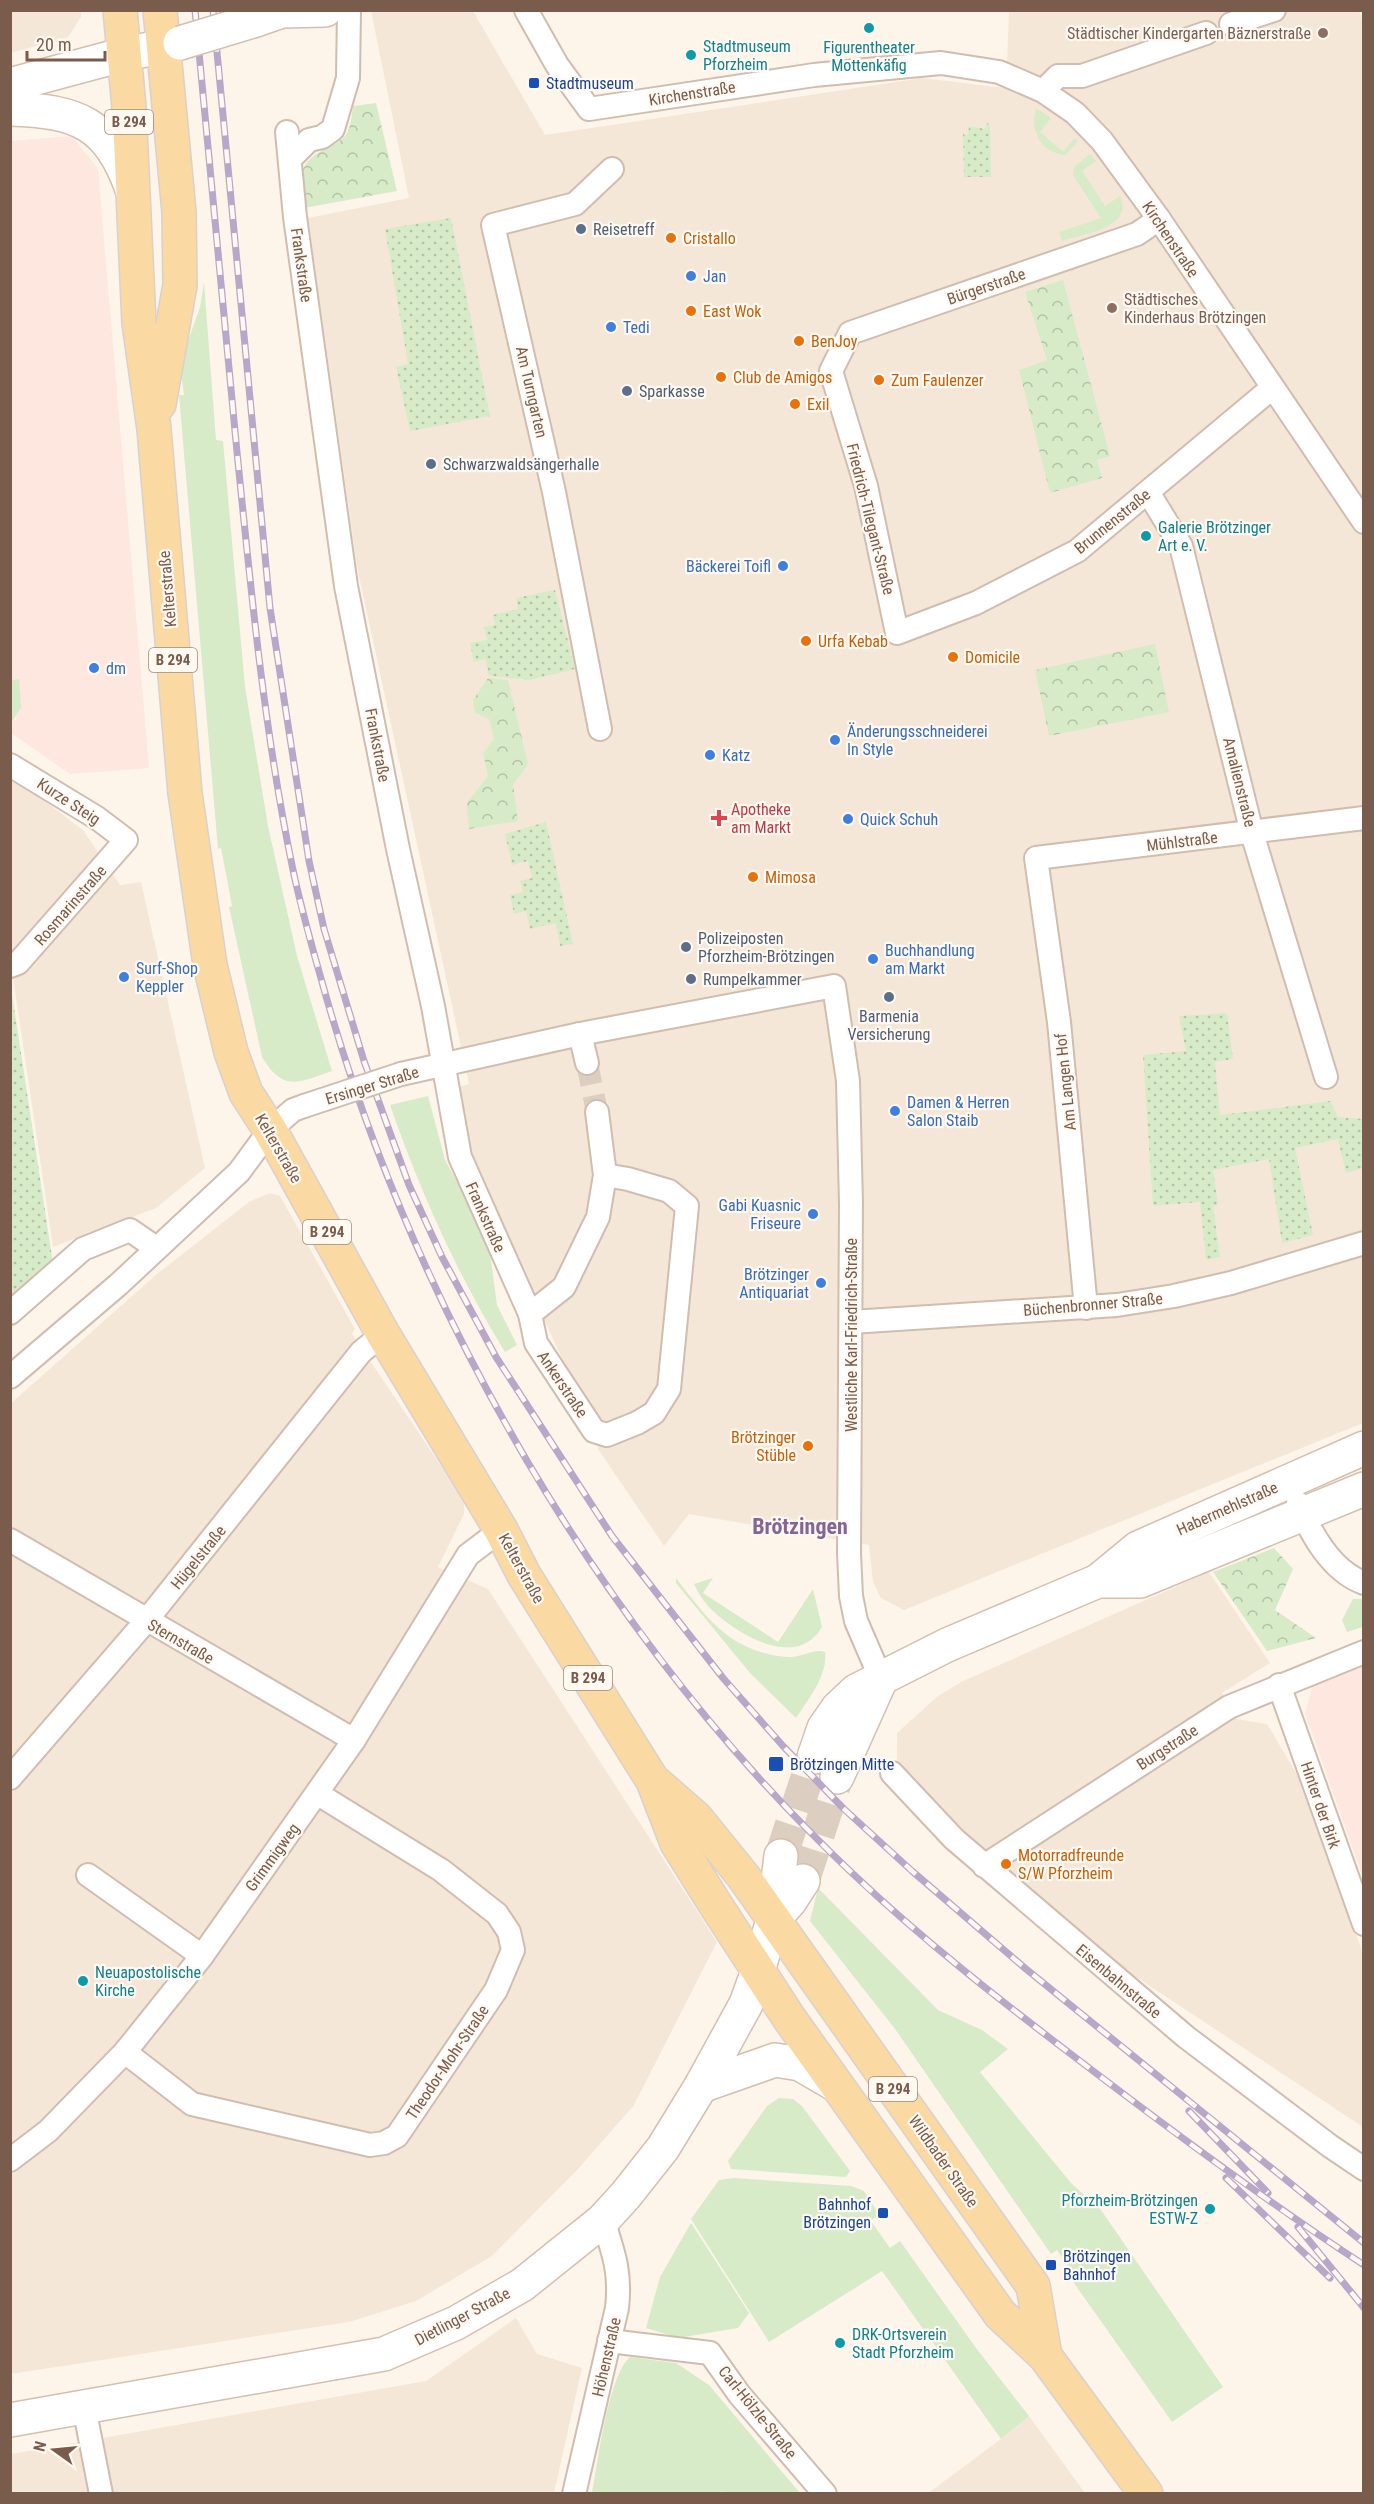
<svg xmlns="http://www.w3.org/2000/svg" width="1374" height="2504" viewBox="0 0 1374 2504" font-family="'Roboto Condensed',sans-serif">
<defs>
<pattern id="forest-crowns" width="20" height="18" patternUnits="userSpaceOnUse" patternTransform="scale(1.5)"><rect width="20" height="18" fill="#d7ebc8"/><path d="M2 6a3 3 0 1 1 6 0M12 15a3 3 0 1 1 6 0" fill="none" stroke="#b3c2a5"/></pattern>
<pattern id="garden-dots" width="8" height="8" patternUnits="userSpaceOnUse" patternTransform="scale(1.5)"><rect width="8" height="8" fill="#d7ebc8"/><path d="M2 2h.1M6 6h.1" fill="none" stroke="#b3c2a5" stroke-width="1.8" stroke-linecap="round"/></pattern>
</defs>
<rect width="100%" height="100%" fill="#fdf5ea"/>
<!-- residential -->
<g fill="#f5e7d8">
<polygon points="11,10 81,11 81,17 68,37 11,53"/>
<polygon points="371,11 473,11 545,135 922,78 1006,88 1009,11 1359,11 1364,23 1363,1423 904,1610 881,1598 873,1582 869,1545 689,1514 664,1546 598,1449 593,1407 564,1363 464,1146 456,1088 469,1084 357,567 308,218 409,198"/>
<polygon points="10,781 34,793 83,830 120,885 141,882 205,1168 156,1208 53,1247 11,964"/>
<polygon points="270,1193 280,1196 355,1329 352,1334 464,1500 464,1514 438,1567 488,1589 717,1942 634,2105 578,2169 492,2256 416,2301 349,2322 11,2374 10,1404 157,1274 249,1202"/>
<polygon points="1209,1572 1270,1663 1222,1693 1237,1719 1267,1724 1299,1778 1363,1953 1363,2127 1112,1961 966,1842 897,1760 897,1733 938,1696 961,1682"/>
<polygon points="516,2318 537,2354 582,2368 554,2493 11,2494 11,2454 426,2381"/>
<polygon points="1029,2416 1085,2493 927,2494 1001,2439"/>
</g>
<!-- commercial -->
<g fill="#fde7de">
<polygon points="72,136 98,169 149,768 70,774 11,733 11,724 16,719 19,679 11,680 11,141"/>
<polygon points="1363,1664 1363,1878 1305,1713 1314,1681"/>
</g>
<!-- grass -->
<g fill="#d7ebc8">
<path d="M1036,108L1051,118L1040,132L1063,152L1075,138L1078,141L1065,155C1041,153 1029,130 1036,108Z"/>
<path d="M1090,154L1096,161L1082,171L1105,206L1120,196C1135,228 1083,234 1062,241L1059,232L1101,218L1073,175L1074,167Z"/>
<path d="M204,282L216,440L223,441L245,687L268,826L297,956L332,1071C298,1083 283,1092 262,1057L229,907L232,906L221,848L218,849L179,395H184L180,364L200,307Z"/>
<polygon points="19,679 21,707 11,724 11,680"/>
<path d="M428,1096L445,1160L488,1237L497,1305L517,1345L505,1352C457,1274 420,1191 390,1105Z"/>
<path d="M676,1578C708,1620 732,1653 789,1657C801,1658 814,1648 825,1652C828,1675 808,1700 796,1718L750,1673L676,1583Z"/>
<path d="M713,1578L703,1593L778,1642L813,1589L822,1627C797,1670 740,1636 713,1611C705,1604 699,1594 694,1584Z"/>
<polygon points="1353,1599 1363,1599 1363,1627 1347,1632 1342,1620"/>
<polygon points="818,1888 938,2010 982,2030 1008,2049 980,2072 1071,2183 1101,2210 1223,2387 1172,2422 1069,2276 1072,2272 1057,2250 1051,2254 895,2029 810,1921"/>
<polygon points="779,2098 793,2099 802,2106 850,2171 846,2177 731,2169 728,2161 767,2106"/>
<polygon points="734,2178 851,2186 864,2191 879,2214 871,2221 890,2248 900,2241 976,2348 1029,2416 1001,2439 882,2271 769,2342 691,2219 719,2180"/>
<polygon points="691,2223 749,2313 738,2328 678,2338 646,2328 660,2277"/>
<path d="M630,2357L676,2363L709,2385L800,2493L726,2494L722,2491L718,2494L592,2493C598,2462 608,2376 630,2357Z"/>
</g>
<!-- forest -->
<g fill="url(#forest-crowns)">
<path d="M376,103L397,191L304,208C300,170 297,162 333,145C338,142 345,138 347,133C351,126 352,114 353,106Z"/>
<polygon points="1063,280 1110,456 1097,460 1102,478 1050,493 1019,370 1047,360 1025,292"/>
<polygon points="1155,644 1169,712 1049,736 1035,670"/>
<polygon points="488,678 508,680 528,764 513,785 518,821 469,829 467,803 488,776 483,753 494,739 489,719 475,713 473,700"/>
<polygon points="1274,1548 1293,1569 1275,1610 1316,1638 1267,1651 1213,1572"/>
</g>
<!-- garden -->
<g fill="url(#garden-dots)">
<polygon points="987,123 990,124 991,177 964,177 963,134 968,135 969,126 985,129"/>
<polygon points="451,218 490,416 410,431 396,367 408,364 385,229"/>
<polygon points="555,590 575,669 530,680 489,676 485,659 474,662 470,643 487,640 484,627 495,625 493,615 518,609 516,598"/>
<polygon points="546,822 573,944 560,946 556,923 530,929 526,911 514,914 510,895 523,892 520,881 532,878 528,861 512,865 505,834"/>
<polygon points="10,981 53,1263 11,1302"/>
<polygon points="1227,1013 1233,1059 1215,1062 1220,1115 1330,1101 1338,1117 1363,1119 1363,1168 1346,1173 1338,1139 1295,1148 1313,1235 1282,1243 1269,1159 1213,1170 1218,1205 1213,1206 1220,1257 1206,1260 1200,1202 1153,1206 1143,1055 1186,1051 1179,1016"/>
</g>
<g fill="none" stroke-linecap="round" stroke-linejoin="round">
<!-- minor-tunnel -->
<polyline stroke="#dccfc2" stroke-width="22" stroke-dasharray="22 11" stroke-linecap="butt" points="587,1063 597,1112"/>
<!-- secondary-tunnel -->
<g stroke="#dccfc2" stroke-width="33" stroke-dasharray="33 16" stroke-linecap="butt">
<polyline points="781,1856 814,1757"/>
<polyline points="803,1881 837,1777"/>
</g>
<!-- minor casing -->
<g stroke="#d0bdaf" stroke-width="26">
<g id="minor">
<polyline points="526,10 557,65 589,109 814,75 941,63 999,72 1043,91 1075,113 1102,141 1159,219 1364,522"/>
<polyline points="1231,24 1274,10"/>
<polyline points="1043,91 1058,76 1082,76 1206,33"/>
<polyline points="287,132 295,217 346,586 398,849 433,1006 460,1157 530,1314 536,1343 594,1431 607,1435 637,1423 654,1413 669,1389 687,1206 669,1191 628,1179 605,1175"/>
<polyline points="290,159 309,140 322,137 333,129 348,78 349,10"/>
<polyline points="1159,219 1137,234 850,333 831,371 866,486 897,633 976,603 1077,551 1272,388"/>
<polyline points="1148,492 1181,546 1252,833 1326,1077"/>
<polyline points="600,729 554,492 493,225 575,204 612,169"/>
<polyline points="10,765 97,818 126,840 18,963 10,966"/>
<polyline points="580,1034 587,1063"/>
<polyline points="401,1074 580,1034 834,986 848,1081 851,1204 849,1553 851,1596 856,1621 881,1679"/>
<polyline points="1086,1308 1059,1022 1036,858 1364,818"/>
<polyline points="10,1313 83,1249 130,1230 156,1248"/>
<polyline points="530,1314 564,1287 598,1217 605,1175 597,1112"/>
<polyline points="851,1322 1117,1305 1174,1296 1231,1283 1364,1243"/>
<polyline points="10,1377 119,1284 239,1172 270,1130 293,1110 304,1106"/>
<path d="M1298,1503C1311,1534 1331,1571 1364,1583"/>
<polyline points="10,1540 354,1740"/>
<polyline points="1279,1685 1364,1924"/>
<polyline points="892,1773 954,1839 1186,2037 1330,2146 1364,2169"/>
<polyline points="10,1778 146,1621 361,1352 383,1334"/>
<polyline points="984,1866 1229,1707 1364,1652"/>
<polyline points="88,1875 202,1956"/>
<polyline points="125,2052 192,2104 370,2145 384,2143 397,2136 496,1990 513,1950 509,1932 497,1914 441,1870 318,1794"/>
<polyline points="10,2160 48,2131 125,2052 202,1956 354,1740 468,1555 501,1530"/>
<polyline points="609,2341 710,2353 739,2394 825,2494"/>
<polyline points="84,2407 101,2494"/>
<path d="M574,2494L617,2308C621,2273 614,2254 603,2220"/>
</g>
</g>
<!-- secondary casing -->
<g stroke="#d5bfaf" stroke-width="36">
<g id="secondary">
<polyline points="256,20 282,11 325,10"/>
<polyline points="10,85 125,54 180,43"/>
<path d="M10,109C78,111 108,123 132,189"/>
<polyline points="1098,1581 1140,1581 1364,1489"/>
<polyline points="814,1757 824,1728 838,1708 856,1691 947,1645 1098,1581 1138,1548 1364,1448"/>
<polyline points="837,1777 881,1679"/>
<polyline points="773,1920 790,1901 803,1881"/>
<polyline points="701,2086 775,2060 800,2064 836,2085"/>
<polyline points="10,2420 384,2354 456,2323 522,2285 603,2220 625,2196 663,2148 701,2086 746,2004 758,1971 773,1920 781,1856"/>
</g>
</g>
<!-- primary casing -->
<g stroke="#d9d1cd" stroke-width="36">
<g id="primary">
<polyline points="120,10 129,107 139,323 154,429 185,793 210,965 231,1052 246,1093 270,1130 383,1334 501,1530 524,1575 653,1781 677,1843 715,1904 789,2018 1000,2314 1045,2356 1146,2494"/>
<polyline points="159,404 180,285 179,212 160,10"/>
<polyline points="657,1784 696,1818 743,1876 1033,2286 1045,2356"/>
</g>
</g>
<!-- minor -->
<use href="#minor" stroke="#fff" stroke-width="22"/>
<!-- secondary -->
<use href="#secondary" stroke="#fff" stroke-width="33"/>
<!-- primary -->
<use href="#primary" stroke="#fbd9a3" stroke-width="33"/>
<!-- rail casing -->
<g stroke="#b8a7c8" stroke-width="7">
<g id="rail">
<path d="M195,10C209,158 223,305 237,452C251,591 264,729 292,865C300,905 311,943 322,982C413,1310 604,1639 852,1873C924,1941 1001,2001 1080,2061C1173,2132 1266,2201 1364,2265"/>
<polyline points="213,10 270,608 309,861 324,929 364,1061 409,1185 442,1257 496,1357 612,1536 723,1678 783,1746 844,1809 912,1871 1026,1969 1364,2243"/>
<polyline points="1189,2111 1268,2193"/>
<polyline points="1226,2178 1330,2278"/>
<polyline points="1298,2227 1364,2308"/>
</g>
</g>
<!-- rail -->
<use href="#rail" stroke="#fff9f1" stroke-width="4.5" stroke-dasharray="14" stroke-linecap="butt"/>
<!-- minor-bridge casing -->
<g stroke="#d0bdaf" stroke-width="26" stroke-linecap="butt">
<polyline id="minor-bridge" points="304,1106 401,1074"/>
</g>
<!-- secondary-bridge casing -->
<g stroke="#d5bfaf" stroke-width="36" stroke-linecap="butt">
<polyline id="secondary-bridge" points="180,43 256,20"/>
</g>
<!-- minor-bridge -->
<use href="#minor-bridge" stroke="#fff" stroke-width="22"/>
<!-- secondary-bridge -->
<use href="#secondary-bridge" stroke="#fff" stroke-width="33"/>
</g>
<!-- markers -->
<g fill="#0f9aa8" stroke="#fff9f1" stroke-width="2">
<circle cx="869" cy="28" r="6"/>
<circle cx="691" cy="55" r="6"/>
<circle cx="1146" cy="536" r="6"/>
<circle cx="83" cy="1981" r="6"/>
<circle cx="1210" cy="2209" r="6"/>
<circle cx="840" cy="2343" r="6"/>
</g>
<g fill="#8d6e63" stroke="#fff9f1" stroke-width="2">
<circle cx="1323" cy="33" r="6"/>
<circle cx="1112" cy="308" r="6"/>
</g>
<g fill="#1a4fb4" stroke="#fff9f1" stroke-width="2">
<rect x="528" y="77" width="12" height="12" rx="3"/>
<rect x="768" y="1756" width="16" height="16" rx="3"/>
<rect x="877" y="2207" width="12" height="12" rx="3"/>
<rect x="1045" y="2259" width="12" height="12" rx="3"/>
</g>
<g fill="#5c6f8a" stroke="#fff9f1" stroke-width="2">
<circle cx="581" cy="229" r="6"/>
<circle cx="627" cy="391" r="6"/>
<circle cx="431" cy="464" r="6"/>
<circle cx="686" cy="947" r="6"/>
<circle cx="691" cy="979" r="6"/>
<circle cx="889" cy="997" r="6"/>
</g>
<g fill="#e8710a" stroke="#fff9f1" stroke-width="2">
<circle cx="671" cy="238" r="6"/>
<circle cx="691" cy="311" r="6"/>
<circle cx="799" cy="341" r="6"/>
<circle cx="721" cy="377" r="6"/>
<circle cx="879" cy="380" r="6"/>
<circle cx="795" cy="404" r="6"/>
<circle cx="806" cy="641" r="6"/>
<circle cx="953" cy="657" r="6"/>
<circle cx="753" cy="877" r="6"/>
<circle cx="808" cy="1446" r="6"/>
<circle cx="1006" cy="1864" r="6"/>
</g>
<g fill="#3f7fe0" stroke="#fff9f1" stroke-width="2">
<circle cx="691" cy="276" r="6"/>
<circle cx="611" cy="327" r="6"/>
<circle cx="783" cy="566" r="6"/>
<circle cx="94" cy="668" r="6"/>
<circle cx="835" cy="740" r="6"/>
<circle cx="710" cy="755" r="6"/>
<circle cx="848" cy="819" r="6"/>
<circle cx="873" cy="959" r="6"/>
<circle cx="124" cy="977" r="6"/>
<circle cx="895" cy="1111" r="6"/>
<circle cx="813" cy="1214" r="6"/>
<circle cx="821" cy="1283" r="6"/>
</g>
<path fill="#e0444e" stroke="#fff9f1" stroke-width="2" d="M716 809h6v6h6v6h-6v6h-6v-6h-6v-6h6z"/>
<g text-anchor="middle" stroke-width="4.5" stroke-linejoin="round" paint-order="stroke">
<!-- shield labels -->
<g fill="#fff9f1" stroke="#a18b7e" stroke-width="1.5">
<rect x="105" y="110" width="48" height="24" rx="4.5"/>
<rect x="149" y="648" width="48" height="24" rx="4.5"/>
<rect x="303" y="1220" width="48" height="24" rx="4.5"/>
<rect x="564" y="1666" width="48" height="24" rx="4.5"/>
<rect x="869" y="2077" width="48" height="24" rx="4.5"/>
</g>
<g font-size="15" font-weight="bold" fill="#795c4c">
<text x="129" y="127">B 294</text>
<text x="173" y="665">B 294</text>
<text x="327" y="1237">B 294</text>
<text x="588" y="1683">B 294</text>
<text x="893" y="2094">B 294</text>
</g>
<!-- education labels -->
<g font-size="16" fill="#785e54" stroke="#fff9f1" text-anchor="end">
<text x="1311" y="39">Städtischer Kindergarten Bäznerstraße</text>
<text x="1124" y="305" text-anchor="start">Städtisches<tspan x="1124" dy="18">Kinderhaus Brötzingen</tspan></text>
</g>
<!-- culture labels -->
<g font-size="16" fill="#0d838f" stroke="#fff9f1" text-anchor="start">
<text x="703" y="52">Stadtmuseum<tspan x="703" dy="18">Pforzheim</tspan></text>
<text x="869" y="53" text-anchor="middle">Figurentheater<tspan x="869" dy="18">Mottenkäfig</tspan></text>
<text x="1158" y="533">Galerie Brötzinger<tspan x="1158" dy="18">Art e. V.</tspan></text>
<text x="95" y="1978">Neuapostolische<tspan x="95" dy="18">Kirche</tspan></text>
<text x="1198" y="2206" text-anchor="end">Pforzheim-Brötzingen<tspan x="1198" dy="18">ESTW-Z</tspan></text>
<text x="852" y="2340">DRK-Ortsverein<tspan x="852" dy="18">Stadt Pforzheim</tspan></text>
</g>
<!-- transit labels -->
<g font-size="16" fill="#164399" stroke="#fff9f1" text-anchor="start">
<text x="546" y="89">Stadtmuseum</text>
<text x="790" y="1770">Brötzingen Mitte</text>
<text x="871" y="2210" text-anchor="end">Bahnhof<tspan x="871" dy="18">Brötzingen</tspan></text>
<text x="1063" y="2262">Brötzingen<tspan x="1063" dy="18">Bahnhof</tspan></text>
</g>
<!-- street labels -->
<g font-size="16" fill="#795c4c" stroke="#fff9f1">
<text transform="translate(692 93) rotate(-9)" y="6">Kirchenstraße</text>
<text transform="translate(1171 239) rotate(56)" y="6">Kirchenstraße</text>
<text transform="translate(302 265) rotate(82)" y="6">Frankstraße</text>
<text transform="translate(986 286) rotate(-19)" y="6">Bürgerstraße</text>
<text transform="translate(532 392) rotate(77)" y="6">Am Turngarten</text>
<text transform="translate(871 519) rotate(76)" y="6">Friedrich-Tilegant-Straße</text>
<text transform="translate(1112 521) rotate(-39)" y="6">Brunnenstraße</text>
<text transform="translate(167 589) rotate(-95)" y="6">Kelterstraße</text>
<text transform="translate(378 745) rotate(79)" y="6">Frankstraße</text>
<text transform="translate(1240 782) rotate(76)" y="6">Amalienstraße</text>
<text transform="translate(69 801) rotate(33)" y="6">Kurze Steig</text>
<text transform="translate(1182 841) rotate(-7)" y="6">Mühlstraße</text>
<text transform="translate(70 905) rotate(-49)" y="6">Rosmarinstraße</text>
<text transform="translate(1065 1082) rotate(-96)" y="6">Am Langen Hof</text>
<text transform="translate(372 1085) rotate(-17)" y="6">Ersinger Straße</text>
<text transform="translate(279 1148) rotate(60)" y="6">Kelterstraße</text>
<text transform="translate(486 1217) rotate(66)" y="6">Frankstraße</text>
<text transform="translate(1093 1304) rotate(-5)" y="6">Büchenbronner Straße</text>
<text transform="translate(851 1335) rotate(-90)" y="6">Westliche Karl-Friedrich-Straße</text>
<text transform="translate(563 1384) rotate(56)" y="6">Ankerstraße</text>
<text transform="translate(1227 1508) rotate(-24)" y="6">Habermehlstraße</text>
<text transform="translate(198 1557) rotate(-51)" y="6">Hügelstraße</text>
<text transform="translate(522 1568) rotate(61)" y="6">Kelterstraße</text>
<text transform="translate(181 1641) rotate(30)" y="6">Sternstraße</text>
<text transform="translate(1167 1747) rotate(-33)" y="6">Burgstraße</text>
<text transform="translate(1321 1805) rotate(71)" y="6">Hinter der Birk</text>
<text transform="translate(272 1857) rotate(-54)" y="6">Grimmigweg</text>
<text transform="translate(1119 1981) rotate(40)" y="6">Eisenbahnstraße</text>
<text transform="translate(447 2062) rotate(-56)" y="6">Theodor-Mohr-Straße</text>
<text transform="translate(944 2161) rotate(55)" y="6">Wildbader Straße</text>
<text transform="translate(462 2316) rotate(-28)" y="6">Dietlinger Straße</text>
<text transform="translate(606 2357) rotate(-77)" y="6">Höhenstraße</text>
<text transform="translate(758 2412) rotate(51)" y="6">Carl-Hölzle-Straße</text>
</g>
<!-- service labels -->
<g font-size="16" fill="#4e5e75" stroke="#fff9f1" text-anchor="start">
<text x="593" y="235">Reisetreff</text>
<text x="639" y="397">Sparkasse</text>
<text x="443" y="470">Schwarzwaldsängerhalle</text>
<text x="698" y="944">Polizeiposten<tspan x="698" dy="18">Pforzheim-Brötzingen</tspan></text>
<text x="703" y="985">Rumpelkammer</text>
<text x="889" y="1022" text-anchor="middle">Barmenia<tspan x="889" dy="18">Versicherung</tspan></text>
</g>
<!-- food labels -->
<g font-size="16" fill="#c56008" stroke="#fff9f1" text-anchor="start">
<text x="683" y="244">Cristallo</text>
<text x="703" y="317">East Wok</text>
<text x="811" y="347">BenJoy</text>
<text x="733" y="383">Club de Amigos</text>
<text x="891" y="386">Zum Faulenzer</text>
<text x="807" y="410">Exil</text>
<text x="818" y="647">Urfa Kebab</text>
<text x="965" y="663">Domicile</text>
<text x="765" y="883">Mimosa</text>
<text x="796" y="1443" text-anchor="end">Brötzinger<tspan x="796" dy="18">Stüble</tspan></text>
<text x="1018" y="1861">Motorradfreunde<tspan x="1018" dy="18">S/W Pforzheim</tspan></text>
</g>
<!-- shop labels -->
<g font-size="16" fill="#366cbe" stroke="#fff9f1" text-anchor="start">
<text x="703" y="282">Jan</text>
<text x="623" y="333">Tedi</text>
<text x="771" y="572" text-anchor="end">Bäckerei Toifl</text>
<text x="106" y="674">dm</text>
<text x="847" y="737">Änderungsschneiderei<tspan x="847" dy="18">In Style</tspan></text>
<text x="722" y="761">Katz</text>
<text x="860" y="825">Quick Schuh</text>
<text x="885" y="956">Buchhandlung<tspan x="885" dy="18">am Markt</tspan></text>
<text x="136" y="974">Surf-Shop<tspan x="136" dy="18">Keppler</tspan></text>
<text x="907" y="1108">Damen &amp; Herren<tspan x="907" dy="18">Salon Staib</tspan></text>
<text x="801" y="1211" text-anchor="end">Gabi Kuasnic<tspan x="801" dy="18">Friseure</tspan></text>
<text x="809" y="1280" text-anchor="end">Brötzinger<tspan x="809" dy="18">Antiquariat</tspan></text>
</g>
<!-- health labels -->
<g font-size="16" fill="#be3a42" stroke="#fff9f1" text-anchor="start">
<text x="731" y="815">Apotheke<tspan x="731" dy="18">am Markt</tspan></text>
</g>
<!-- district labels -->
<g font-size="22" font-weight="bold" fill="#846594" stroke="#fff9f1">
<text x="800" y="1534">Brötzingen</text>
</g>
</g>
<!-- border -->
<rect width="1374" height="2504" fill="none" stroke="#795c4c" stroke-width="24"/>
<!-- north arrow -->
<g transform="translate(54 2450) rotate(285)" stroke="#fff9f1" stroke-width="4.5" paint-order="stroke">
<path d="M0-4.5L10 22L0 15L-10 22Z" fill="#795c4c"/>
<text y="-9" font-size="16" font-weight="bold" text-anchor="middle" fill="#795c4c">N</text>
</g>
<!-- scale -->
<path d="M27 51v9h78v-9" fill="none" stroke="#795c4c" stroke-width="3"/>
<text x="36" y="51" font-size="18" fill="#795c4c" stroke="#fff9f1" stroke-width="4.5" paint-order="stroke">20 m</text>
</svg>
